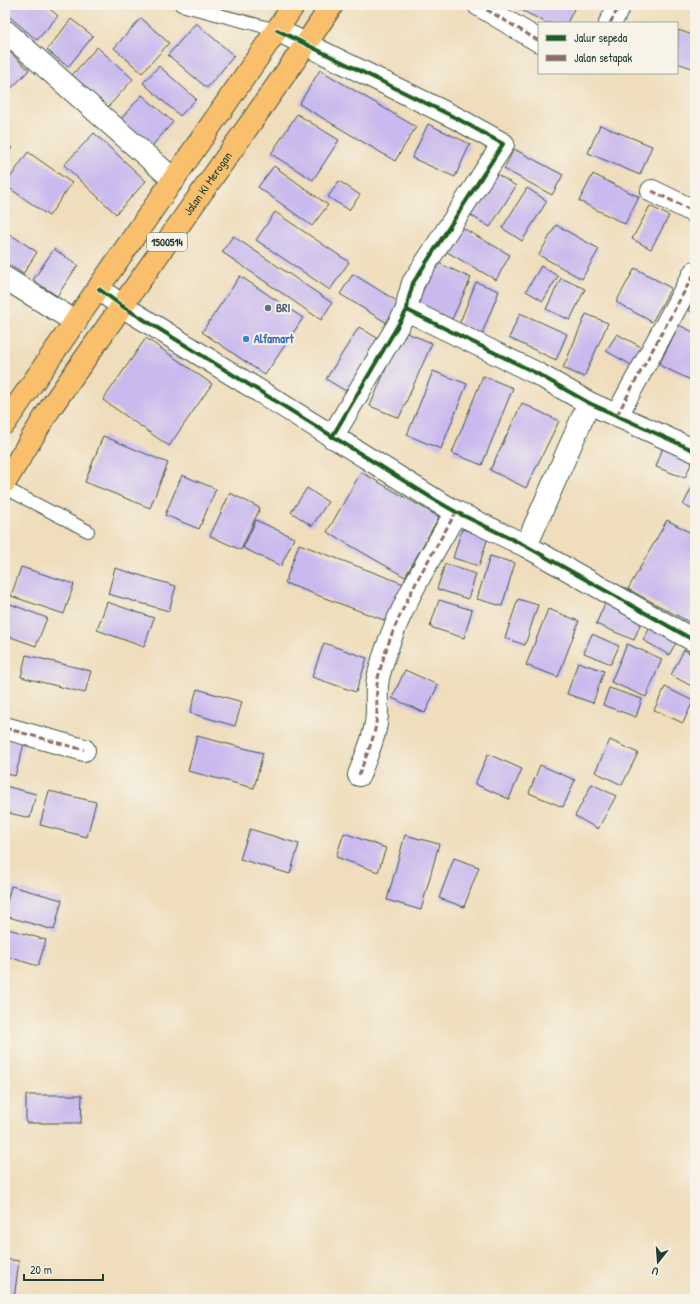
<svg xmlns="http://www.w3.org/2000/svg" width="700" height="1304" viewBox="0 0 700 1304" font-family="'Patrick Hand',sans-serif">
<rect width="100%" height="100%" fill="#f7f3e8"/>
<filter id="ink" filterUnits="userSpaceOnUse"><feTurbulence type="fractalNoise" baseFrequency=".025" numOctaves="2"/><feDisplacementMap in="SourceGraphic" scale="8" xChannelSelector="R" yChannelSelector="G"/><feConvolveMatrix kernelMatrix="1 2 1 2 8 2 1 2 1" color-interpolation-filters="sRGB"/></filter>
<filter id="wash" filterUnits="userSpaceOnUse"><feTurbulence type="fractalNoise" baseFrequency=".012" numOctaves="4" result="noise"/><feDisplacementMap in="SourceGraphic" scale="16" xChannelSelector="R" yChannelSelector="G"/><feGaussianBlur stdDeviation="0.9" result="paint"/><feColorMatrix in="noise" values="0 0 0 0 0 0 0 0 0 0 0 0 0 0 0 0 0 1.4 0 .05"/><feComposite in="paint" operator="in"/></filter>
<g filter="url(#wash)">
<rect width="100%" height="100%" fill="#efddbb"/>
<g id="blocks">
<!-- building -->
<g fill="#c9b9ee">
<polygon points="5,5 45,5 58,16 37,40 5,13"/>
<polygon points="511,5 576,5 567,23 547,23"/>
<polygon points="141,18 169,43 142,73 114,48"/>
<polygon points="71,19 93,36 68,67 47,50"/>
<polygon points="196,23 234,56 207,88 168,55"/>
<polygon points="678,30 695,36 695,69 677,63"/>
<polygon points="97,47 133,79 108,107 72,75"/>
<polygon points="5,48 29,70 5,95"/>
<polygon points="159,66 196,99 180,116 143,83"/>
<polygon points="320,70 416,127 395,161 299,104"/>
<polygon points="142,95 173,122 151,147 120,120"/>
<polygon points="297,114 339,140 313,180 271,154"/>
<polygon points="428,124 470,144 455,177 412,158"/>
<polygon points="600,125 652,146 640,175 588,153"/>
<polygon points="94,133 146,181 116,214 64,165"/>
<polygon points="5,143 12,148 5,157"/>
<polygon points="514,149 563,175 552,195 504,169"/>
<polygon points="28,152 72,183 49,216 5,185"/>
<polygon points="274,166 328,205 312,226 258,187"/>
<polygon points="492,171 516,186 490,227 467,213"/>
<polygon points="593,174 639,197 625,224 579,201"/>
<polygon points="339,181 360,195 349,210 328,197"/>
<polygon points="527,188 547,201 522,241 502,228"/>
<polygon points="650,206 669,216 651,249 632,239"/>
<polygon points="275,212 349,262 330,290 256,240"/>
<polygon points="454,223 510,255 496,280 440,248"/>
<polygon points="556,225 599,249 582,279 539,255"/>
<polygon points="5,231 37,252 23,274 5,262"/>
<polygon points="233,236 332,303 321,320 222,252"/>
<polygon points="54,249 78,265 57,296 33,280"/>
<polygon points="436,262 471,278 452,319 417,303"/>
<polygon points="541,266 558,276 543,301 526,291"/>
<polygon points="635,268 671,288 652,322 616,302"/>
<polygon points="353,274 400,303 387,323 340,294"/>
<polygon points="240,276 303,318 265,375 202,332"/>
<polygon points="561,278 585,289 570,320 546,309"/>
<polygon points="476,282 499,291 481,336 458,327"/>
<polygon points="695,297 695,314 688,310"/>
<polygon points="520,313 567,334 556,360 509,338"/>
<polygon points="586,314 608,323 584,377 563,368"/>
<polygon points="679,325 695,333 695,382 659,365"/>
<polygon points="359,327 382,341 349,393 326,379"/>
<polygon points="402,331 432,343 399,418 370,406"/>
<polygon points="617,334 645,349 635,367 606,351"/>
<polygon points="146,338 212,384 169,446 103,400"/>
<polygon points="433,371 467,384 441,449 407,435"/>
<polygon points="483,376 513,388 482,465 452,453"/>
<polygon points="522,403 559,421 526,488 490,470"/>
<polygon points="103,436 168,463 150,508 85,482"/>
<polygon points="663,447 693,459 685,478 656,467"/>
<polygon points="361,472 439,517 405,577 327,532"/>
<polygon points="182,475 216,489 199,529 165,515"/>
<polygon points="695,481 695,511 683,505"/>
<polygon points="307,488 328,502 312,526 291,512"/>
<polygon points="230,493 260,508 241,550 210,536"/>
<polygon points="256,520 294,538 281,566 243,548"/>
<polygon points="667,520 695,535 695,611 689,622 628,589"/>
<polygon points="462,529 488,537 479,566 453,558"/>
<polygon points="299,544 404,584 389,622 285,583"/>
<polygon points="490,556 515,563 502,606 477,599"/>
<polygon points="445,564 476,574 468,599 437,589"/>
<polygon points="21,567 74,584 64,614 11,596"/>
<polygon points="115,568 176,586 169,611 108,594"/>
<polygon points="518,599 538,605 525,645 505,638"/>
<polygon points="439,600 472,610 464,638 430,627"/>
<polygon points="606,601 643,617 634,640 596,624"/>
<polygon points="5,602 47,618 36,646 5,635"/>
<polygon points="107,602 154,618 144,647 97,630"/>
<polygon points="548,609 579,621 558,677 526,665"/>
<polygon points="652,624 678,639 669,655 643,640"/>
<polygon points="592,634 619,646 611,664 584,653"/>
<polygon points="324,643 367,658 356,692 312,677"/>
<polygon points="627,644 662,659 646,697 611,682"/>
<polygon points="684,650 695,656 695,688 671,675"/>
<polygon points="26,655 91,671 85,693 21,677"/>
<polygon points="578,662 604,671 593,703 567,694"/>
<polygon points="405,670 438,685 425,713 392,698"/>
<polygon points="665,687 693,701 683,723 654,710"/>
<polygon points="609,688 642,699 636,717 603,705"/>
<polygon points="197,689 242,702 235,726 190,713"/>
<polygon points="197,736 263,753 254,788 188,771"/>
<polygon points="5,739 24,744 15,776 5,773"/>
<polygon points="610,740 638,753 622,785 595,772"/>
<polygon points="488,754 522,769 509,799 475,784"/>
<polygon points="540,765 575,780 563,807 529,793"/>
<polygon points="592,784 616,796 598,829 575,816"/>
<polygon points="5,786 36,794 30,818 5,812"/>
<polygon points="49,791 96,802 87,837 40,825"/>
<polygon points="250,829 299,844 290,874 240,859"/>
<polygon points="344,833 386,848 378,872 336,857"/>
<polygon points="405,835 439,844 421,910 387,900"/>
<polygon points="454,858 479,867 464,907 439,898"/>
<polygon points="11,886 62,900 54,930 5,916 5,910"/>
<polygon points="5,928 46,940 38,966 5,956"/>
<polygon points="26,1095 82,1095 81,1123 26,1123"/>
<polygon points="5,1259 19,1261 14,1299 5,1299"/>
</g>
</g>
</g>
<g filter="url(#ink)">
<use href="#blocks" fill-opacity="0" stroke="#3e5548" stroke-width="1"/>
<g fill="none" stroke-linecap="round" stroke-linejoin="round">
<!-- service casing -->
<g stroke="#3e5548" stroke-width="14">
<g id="service">
<polyline points="181,5 277,30"/>
<polyline points="5,488 88,531"/>
</g>
</g>
<!-- minor casing -->
<g stroke="#3e5548" stroke-width="24">
<g id="minor">
<polyline points="479,5 539,41"/>
<polyline points="610,23 620,5"/>
<polyline points="277,30 458,119 503,144 413,283 408,301 407,310"/>
<polyline points="5,31 174,180"/>
<polyline points="652,191 695,212"/>
<polyline points="5,278 76,322"/>
<polyline points="99,289 122,306 435,500 456,512 526,546 695,641"/>
<polyline points="617,415 695,272"/>
<polyline points="332,437 407,310 536,373 589,403 695,451"/>
<polyline points="526,546 589,403"/>
<polyline points="5,728 84,750"/>
<path d="M359,775C365,758 374,740 376,723C379,706 374,691 379,674C394,615 426,565 456,512"/>
</g>
</g>
<!-- trunk casing -->
<g stroke="#3e5548" stroke-width="24">
<g id="trunk">
<polyline points="5,423 294,5"/>
<path id="s1" d="M5,482L51,407L306,44L332,5"/>
</g>
</g>
<!-- service -->
<use href="#service" stroke="#fff" stroke-width="12"/>
<!-- minor -->
<use href="#minor" stroke="#fff" stroke-width="22"/>
<!-- trunk -->
<use href="#trunk" stroke="#f9bf6d" stroke-width="22"/>
<!-- quiet -->
<g stroke="#8d6e63" stroke-width="3" stroke-dasharray="6 3" stroke-linecap="butt">
<polyline points="479,5 539,41"/>
<polyline points="610,23 620,5"/>
<polyline points="652,191 695,212"/>
<polyline points="617,415 695,272"/>
<polyline points="5,728 84,750"/>
<path d="M359,775C365,758 374,740 376,723C379,706 374,691 379,674C394,615 426,565 456,512"/>
</g>
<!-- cycleway casing -->
<g stroke="#f7f3e8" stroke-width="6">
<g id="cycleway">
<polyline points="277,30 458,119 503,144 413,283 408,301 407,310"/>
<polyline points="99,289 122,306 435,500 456,512 526,546 695,641"/>
<polyline points="332,437 407,310 536,373 589,403 695,451"/>
</g>
</g>
<!-- cycleway -->
<use href="#cycleway" stroke="#1b5e20" stroke-width="4"/>
</g>
</g>
<!-- markers -->
<circle fill="#5c6f8a" stroke="#f7f3e8" stroke-width="1.5" cx="268" cy="308" r="4"/>
<circle fill="#3f7fe0" stroke="#f7f3e8" stroke-width="1.5" cx="246" cy="339" r="4"/>
<g text-anchor="middle" stroke-width="4" stroke-linejoin="round" paint-order="stroke">
<!-- shield labels -->
<rect fill="#f7f3e8" stroke="#60746a" stroke-width="1" x="147" y="233" width="40" height="18" rx="3"/>
<g font-size="11" font-weight="bold" fill="#1f3d34">
<text x="167" y="246">1500514</text>
</g>
<!-- street labels -->
<g font-size="12" fill="#1f3d34" stroke="#f7f3e8">
<text dy="4" stroke="none"><textPath href="#s1" startOffset="361">Jalan Ki Merogan</textPath></text>
</g>
<!-- service labels -->
<g font-size="12" font-weight="bold" fill="#4e5e75" stroke="#f7f3e8" text-anchor="start">
<text x="276" y="312">BRI</text>
</g>
<!-- shop labels -->
<g font-size="12" font-weight="bold" fill="#366cbe" stroke="#f7f3e8" text-anchor="start">
<text x="254" y="343">Alfamart</text>
</g>
</g>
<!-- margin -->
<rect width="700" height="1304" fill="none" stroke="#f7f3e8" stroke-width="20"/>
<!-- legend -->
<rect x="538" y="22" width="140" height="52" fill="#f7f3e8" stroke="#a1aaa0"/>
<rect x="546" y="35" width="20" height="6" fill="#1b5e20" stroke="#a1aaa0"/>
<text x="574" y="42" font-size="12" fill="#1f3d34">Jalur sepeda</text>
<rect x="546" y="55" width="20" height="6" fill="#8d6e63" stroke="#a1aaa0"/>
<text x="574" y="62" font-size="12" fill="#1f3d34">Jalan setapak</text>
<!-- north arrow -->
<g transform="translate(658 1262) rotate(197)" stroke="#f7f3e8" stroke-width="3" paint-order="stroke">
<path d="M0-3L7 15L0 10L-7 15Z" fill="#1f3d34"/>
<text y="-6" font-size="11" font-weight="bold" text-anchor="middle" fill="#1f3d34">U</text>
</g>
<!-- scale -->
<path d="M24 1274v6h79v-6" fill="none" stroke="#1f3d34" stroke-width="2"/>
<text x="30" y="1274" font-size="12" fill="#1f3d34" stroke="#f7f3e8" stroke-width="3" paint-order="stroke">20 m</text>
</svg>
